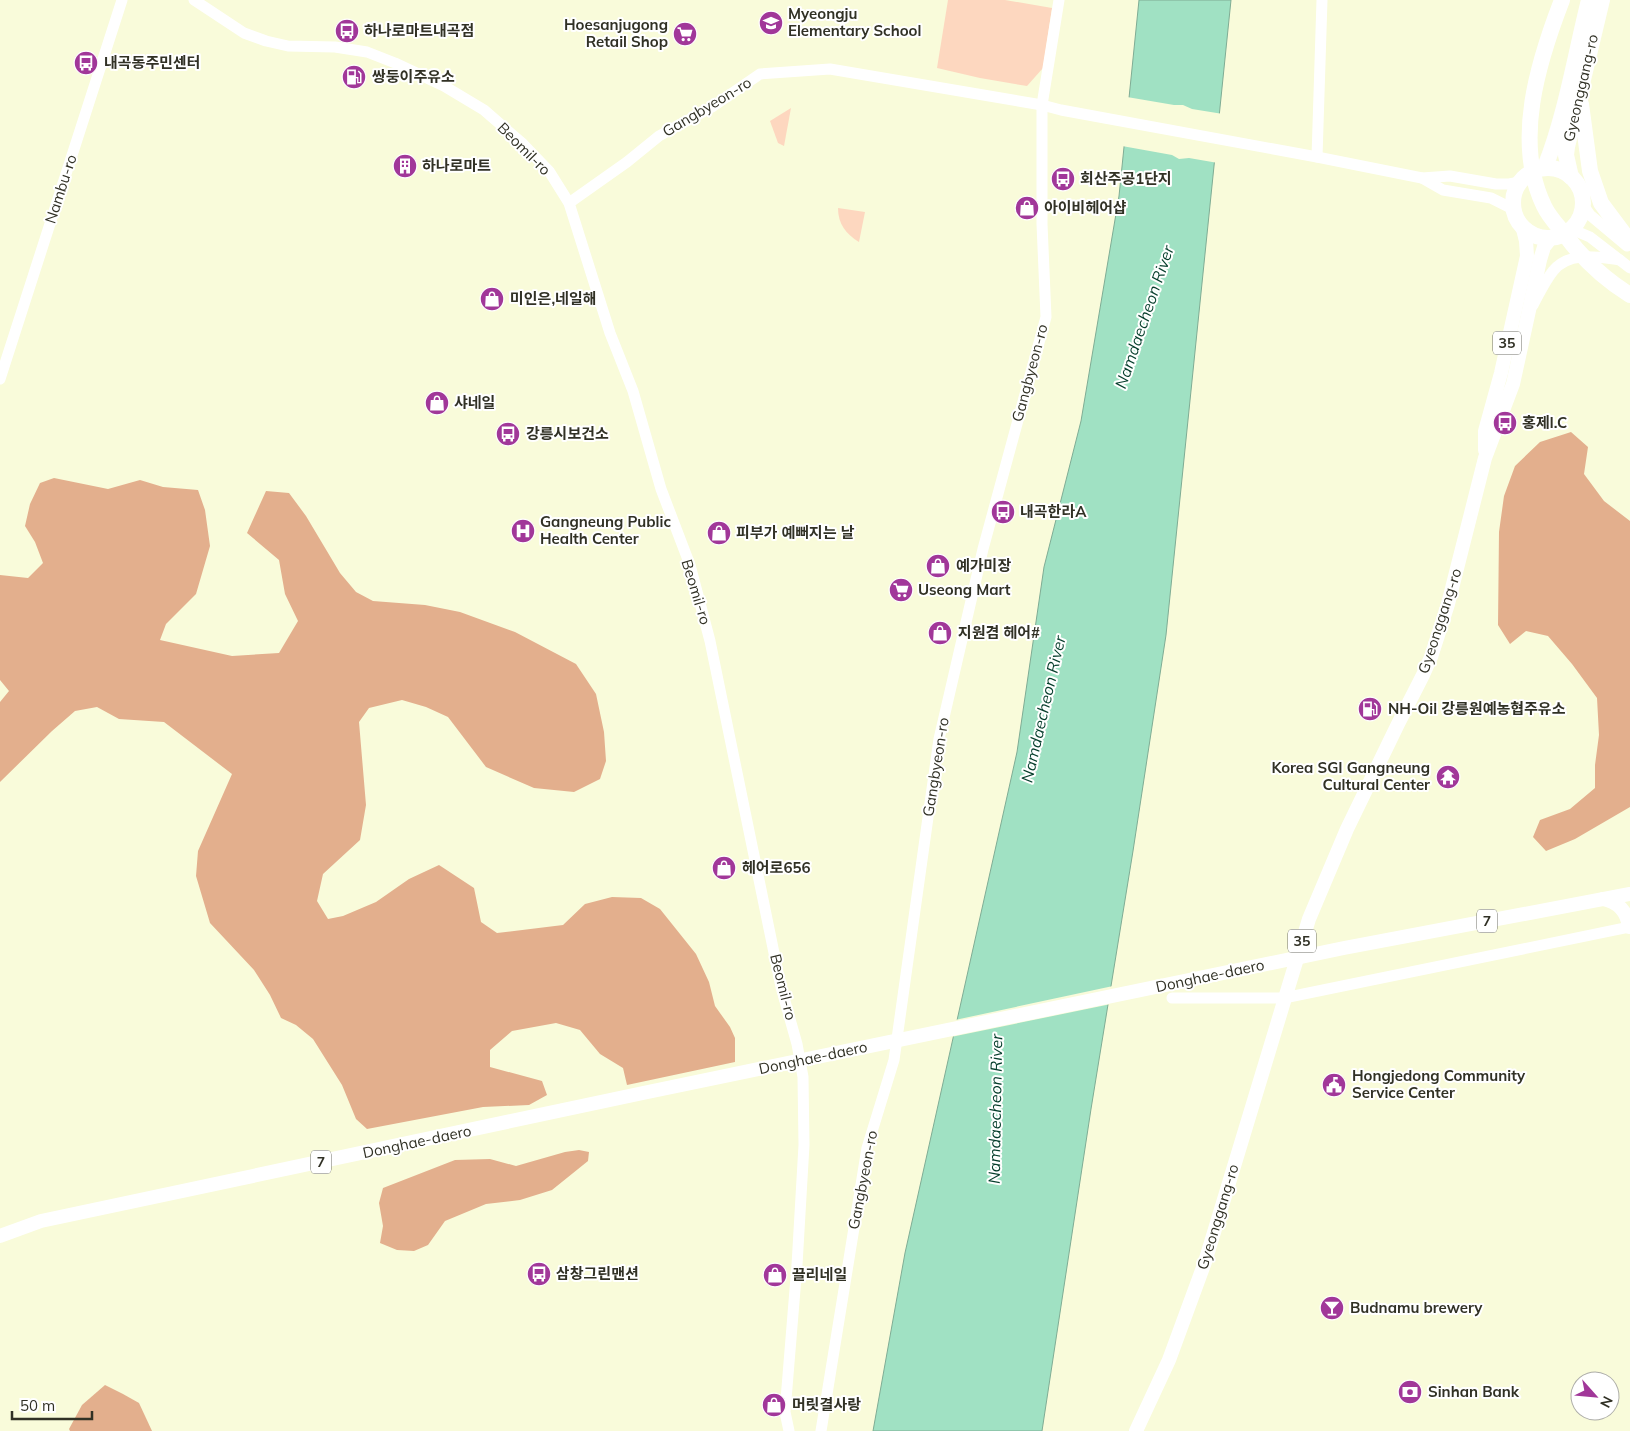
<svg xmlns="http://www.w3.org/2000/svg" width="1630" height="1431" viewBox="0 0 1630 1431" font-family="Mulish,'Noto Sans KR',sans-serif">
<rect width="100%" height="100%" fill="#f9fbda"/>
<!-- green -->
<g fill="#fdd7bf">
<polygon points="948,0 1005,0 1052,8 1043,68 1027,86 980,78 937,68"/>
<polygon points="791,108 784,146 778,143 770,121"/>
<path d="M838,208L865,212L859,242C846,234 838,224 838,208Z"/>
</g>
<!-- forest -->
<g fill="#e3af8d">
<polygon points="1571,432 1588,447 1584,474 1604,501 1630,521 1630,807 1575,839 1546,851 1533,837 1540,820 1570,809 1595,788 1595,765 1599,735 1597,698 1572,664 1548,636 1526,631 1510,644 1498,625 1499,532 1504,496 1515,466 1540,442"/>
<polygon points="54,478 108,489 140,480 163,487 198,490 205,510 210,546 196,594 166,624 160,640 232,656 279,653 298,621 285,594 279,560 247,533 266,491 289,493 306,516 340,573 356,592 373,601 425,605 460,612 515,632 576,664 596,694 604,732 606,761 600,779 574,792 534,788 486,767 448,717 426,707 402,700 369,708 359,722 366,805 360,840 323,874 317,901 328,919 343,916 376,902 409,879 439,865 474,888 481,922 497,933 563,925 585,904 612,897 641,898 660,909 696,954 709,982 715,1006 730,1027 735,1038 735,1062 627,1085 623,1068 600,1054 580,1030 556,1023 512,1031 490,1050 490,1067 542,1081 547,1095 529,1105 483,1107 367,1129 356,1119 342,1085 313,1039 296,1025 281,1018 270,995 254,970 210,923 196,876 198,851 232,774 164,722 119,719 97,707 75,711 52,731 0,782 0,702 9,691 0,680 0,575 28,578 43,563 35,542 25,526 30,504 40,483"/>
<polygon points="579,1150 589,1152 588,1161 552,1190 520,1200 486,1204 445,1221 428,1245 414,1251 397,1250 380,1243 383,1226 379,1203 383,1188 455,1160 490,1159 516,1166 565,1152"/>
<polygon points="105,1385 123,1394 139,1403 152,1431 70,1431 69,1429 82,1405"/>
</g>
<!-- water -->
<polygon fill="#a0e1c3" stroke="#7fac94" points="1139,0 1231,0 1166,635 1133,851 1091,1109 1042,1431 873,1431 905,1253 1017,752 1044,567 1081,421 1119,196"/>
<!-- pier -->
<g fill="#f9fbda">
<polygon points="1127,97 1174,105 1183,105 1192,109 1223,114 1218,163 1189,158 1179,159 1172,155 1122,146"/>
<polygon points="1113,986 1111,1004 951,1037 955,1020"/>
</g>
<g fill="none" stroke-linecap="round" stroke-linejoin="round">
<!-- minor -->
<g stroke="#fff" stroke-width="11">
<polyline points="194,0 244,33 266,41 288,46 335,47 367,52 395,63 444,86 484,110 523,144 549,171 569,203 610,333 633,391 661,489 690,565 710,641 781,987 797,1044 803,1077 804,1145 797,1265 785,1412 789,1431"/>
<polyline points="1317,157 1322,0"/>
<polyline points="1422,178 1443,190 1491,198 1513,209"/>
<polyline points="569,203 627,162 659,136 712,107 760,74 830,69 1042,105 1061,110 1317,157 1422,178 1450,176 1496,184 1509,184 1520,182"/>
<polyline points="1583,205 1590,215 1627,246"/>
<polyline points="1571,229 1590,237 1630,268"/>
<path d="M1533,305C1539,294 1545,281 1553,271C1569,251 1597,257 1620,260"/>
<polyline points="0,379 122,0"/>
<polyline points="1172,998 1284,998 1630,927"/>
<polyline points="821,1431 867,1148 894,1060 939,739 983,549 1046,317 1042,224 1042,105 1059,0"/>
</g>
<!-- major -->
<g stroke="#fff" stroke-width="14">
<polyline points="1485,450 1485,431 1501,373 1527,256 1526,241 1523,229"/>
<path d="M1603,899C1618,902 1627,911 1629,927"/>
<polyline points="0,1236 41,1221 643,1093 1344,948 1630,894"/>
<polyline points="1136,1431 1169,1360 1205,1262 1309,919 1347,829 1398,724 1423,675 1431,657 1448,604 1485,458 1513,384 1540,260 1544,247 1551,238"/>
</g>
<!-- highway -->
<g stroke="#fff" stroke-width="16">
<path d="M1562,0C1538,62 1513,142 1544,206C1549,217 1559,227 1566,236C1583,259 1606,280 1630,295"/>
<polyline points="1581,104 1590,171 1601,203 1630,242"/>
<path d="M1545,167C1566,114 1575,56 1589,0"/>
<circle cx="1548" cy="203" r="35"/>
<polyline points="1571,177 1566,155 1567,147 1602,0"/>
</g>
</g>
<!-- icons -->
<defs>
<g id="school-disc" transform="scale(1.25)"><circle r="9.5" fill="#a13799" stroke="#fff"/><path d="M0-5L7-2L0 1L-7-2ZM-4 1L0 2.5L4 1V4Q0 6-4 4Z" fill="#fff"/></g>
<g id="bus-disc" transform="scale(1.25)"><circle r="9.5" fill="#a13799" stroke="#fff"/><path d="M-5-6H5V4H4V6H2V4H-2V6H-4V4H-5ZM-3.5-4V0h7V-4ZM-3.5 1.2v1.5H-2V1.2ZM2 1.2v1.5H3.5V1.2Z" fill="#fff"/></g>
<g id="supermarket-disc" transform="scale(1.25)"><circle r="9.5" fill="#a13799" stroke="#fff"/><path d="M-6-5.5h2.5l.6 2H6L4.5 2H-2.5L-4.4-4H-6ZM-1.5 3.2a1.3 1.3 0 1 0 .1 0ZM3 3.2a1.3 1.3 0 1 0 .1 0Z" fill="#fff"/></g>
<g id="fuel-disc" transform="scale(1.25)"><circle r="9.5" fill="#a13799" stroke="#fff"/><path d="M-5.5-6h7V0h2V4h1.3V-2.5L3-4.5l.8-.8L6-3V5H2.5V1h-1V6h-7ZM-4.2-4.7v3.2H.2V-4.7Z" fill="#fff"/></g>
<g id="building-disc" transform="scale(1.25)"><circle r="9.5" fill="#a13799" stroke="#fff"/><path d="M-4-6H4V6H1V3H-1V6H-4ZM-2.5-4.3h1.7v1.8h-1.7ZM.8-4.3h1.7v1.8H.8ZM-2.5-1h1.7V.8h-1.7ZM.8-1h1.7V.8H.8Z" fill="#fff"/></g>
<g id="shop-disc" transform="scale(1.25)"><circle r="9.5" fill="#a13799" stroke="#fff"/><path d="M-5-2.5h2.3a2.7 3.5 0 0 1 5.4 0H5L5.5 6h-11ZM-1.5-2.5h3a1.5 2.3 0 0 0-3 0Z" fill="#fff"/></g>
<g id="hospital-disc" transform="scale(1.25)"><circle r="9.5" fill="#a13799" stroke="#fff"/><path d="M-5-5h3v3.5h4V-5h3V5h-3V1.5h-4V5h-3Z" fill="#fff"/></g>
<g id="temple-disc" transform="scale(1.25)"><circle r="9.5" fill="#a13799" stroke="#fff"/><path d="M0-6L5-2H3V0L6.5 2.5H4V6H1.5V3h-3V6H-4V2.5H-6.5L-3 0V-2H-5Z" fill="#fff"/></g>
<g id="civic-disc" transform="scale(1.25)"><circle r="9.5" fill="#a13799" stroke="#fff"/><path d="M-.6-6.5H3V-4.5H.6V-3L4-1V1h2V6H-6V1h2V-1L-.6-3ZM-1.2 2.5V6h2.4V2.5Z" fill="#fff"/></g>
<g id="bar-disc" transform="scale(1.25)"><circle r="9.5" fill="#a13799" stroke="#fff"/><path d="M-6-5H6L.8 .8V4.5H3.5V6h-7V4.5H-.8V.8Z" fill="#fff"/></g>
<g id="bank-disc" transform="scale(1.25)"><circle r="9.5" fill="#a13799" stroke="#fff"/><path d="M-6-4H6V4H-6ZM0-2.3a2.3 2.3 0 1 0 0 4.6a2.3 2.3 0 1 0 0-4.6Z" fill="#fff"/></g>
</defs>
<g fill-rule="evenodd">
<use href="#school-disc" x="771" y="23"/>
<use href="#bus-disc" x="347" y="31"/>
<use href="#supermarket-disc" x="685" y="34"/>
<use href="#bus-disc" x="86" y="63"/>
<use href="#fuel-disc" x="354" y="77"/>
<use href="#building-disc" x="405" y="166"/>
<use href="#bus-disc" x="1063" y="179"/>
<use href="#shop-disc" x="1027" y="208"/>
<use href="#shop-disc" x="492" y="299"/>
<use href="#shop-disc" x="437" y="403"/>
<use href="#bus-disc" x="1505" y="423"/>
<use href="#bus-disc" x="508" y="434"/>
<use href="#bus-disc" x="1003" y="512"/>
<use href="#hospital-disc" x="523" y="531"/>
<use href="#shop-disc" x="719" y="533"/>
<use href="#shop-disc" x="938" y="566"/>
<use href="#supermarket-disc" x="901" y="590"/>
<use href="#shop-disc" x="940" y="633"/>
<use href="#fuel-disc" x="1370" y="709"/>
<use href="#temple-disc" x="1448" y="777"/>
<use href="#shop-disc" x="724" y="868"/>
<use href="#civic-disc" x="1334" y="1085"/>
<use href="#bus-disc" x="539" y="1274"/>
<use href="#shop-disc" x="775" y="1275"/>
<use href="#bar-disc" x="1332" y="1308"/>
<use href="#bank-disc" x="1410" y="1392"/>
<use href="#shop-disc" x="774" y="1405"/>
</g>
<g text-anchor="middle" stroke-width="4" stroke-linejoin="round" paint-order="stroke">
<!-- shield labels -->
<g fill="#fff" stroke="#6f6f66" stroke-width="1">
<rect x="1493" y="331.5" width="28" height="23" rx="4"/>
<rect x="1477" y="909.5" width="20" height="23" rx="4"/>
<rect x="1288" y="929.5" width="28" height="23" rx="4"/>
<rect x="311" y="1150.5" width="20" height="23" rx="4"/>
</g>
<g font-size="14" font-weight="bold" fill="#313125">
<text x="1507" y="348">35</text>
<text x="1487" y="926">7</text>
<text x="1302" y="946">35</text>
<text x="321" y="1167">7</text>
</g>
<!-- poi labels -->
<g font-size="15" font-weight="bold" fill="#313125" stroke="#fff" text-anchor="start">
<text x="788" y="19">Myeongju<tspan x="788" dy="17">Elementary School</tspan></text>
<text x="668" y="30" text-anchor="end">Hoesanjugong<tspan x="668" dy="17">Retail Shop</tspan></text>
<text x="364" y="36">하나로마트내곡점</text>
<text x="104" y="68">내곡동주민센터</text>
<text x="372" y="82">쌍둥이주유소</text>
<text x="422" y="171">하나로마트</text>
<text x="1080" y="184">회산주공1단지</text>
<text x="1044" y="213">아이비헤어샵</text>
<text x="510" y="304">미인은,네일해</text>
<text x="454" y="408">샤네일</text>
<text x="1522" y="428">홍제I.C</text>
<text x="526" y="439">강릉시보건소</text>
<text x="1020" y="517">내곡한라A</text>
<text x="540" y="527">Gangneung Public<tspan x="540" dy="17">Health Center</tspan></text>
<text x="736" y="538">피부가 예뻐지는 날</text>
<text x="956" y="571">예가미장</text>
<text x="918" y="595">Useong Mart</text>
<text x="958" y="638">지원겸 헤어#</text>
<text x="1388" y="714">NH-Oil 강릉원예농협주유소</text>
<text x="1430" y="773" text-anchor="end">Korea SGI Gangneung<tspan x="1430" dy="17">Cultural Center</tspan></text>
<text x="742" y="873">헤어로656</text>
<text x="1352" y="1081">Hongjedong Community<tspan x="1352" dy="17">Service Center</tspan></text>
<text x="556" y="1279">삼창그린맨션</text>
<text x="792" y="1280">끌리네일</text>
<text x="1350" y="1313">Budnamu brewery</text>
<text x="1428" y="1397">Sinhan Bank</text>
<text x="792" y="1410">머릿결사랑</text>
</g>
<!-- street labels -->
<g font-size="15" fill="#313125" stroke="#fff">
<text transform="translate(1581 88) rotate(-77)" y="5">Gyeonggang-ro</text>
<text transform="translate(707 107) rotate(-31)" y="5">Gangbyeon-ro</text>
<text transform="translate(524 149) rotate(45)" y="5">Beomil-ro</text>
<text transform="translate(61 189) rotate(-72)" y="5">Nambu-ro</text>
<text transform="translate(1030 373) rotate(-75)" y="5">Gangbyeon-ro</text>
<text transform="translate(696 592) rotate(73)" y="5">Beomil-ro</text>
<text transform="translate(1440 621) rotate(-72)" y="5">Gyeonggang-ro</text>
<text transform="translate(936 767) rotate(-81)" y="5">Gangbyeon-ro</text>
<text transform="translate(1210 976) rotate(-12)" y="5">Donghae-daero</text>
<text transform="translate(783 987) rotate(76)" y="5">Beomil-ro</text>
<text transform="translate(813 1058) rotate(-12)" y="5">Donghae-daero</text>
<text transform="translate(417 1142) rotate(-12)" y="5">Donghae-daero</text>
<text transform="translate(863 1180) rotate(-79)" y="5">Gangbyeon-ro</text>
<text transform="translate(1218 1217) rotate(-73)" y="5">Gyeonggang-ro</text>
</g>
<!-- water labels -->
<g font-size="16" font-style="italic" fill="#043d2a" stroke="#fff">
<text transform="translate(1144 317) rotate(-71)" y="6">Namdaecheon River</text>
<text transform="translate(1043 709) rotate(-77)" y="6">Namdaecheon River</text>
<text transform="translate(995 1109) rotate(-89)" y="6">Namdaecheon River</text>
</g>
</g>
<!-- north arrow -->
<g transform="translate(1595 1396) rotate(117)"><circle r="24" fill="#ffffff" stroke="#adada8"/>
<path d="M0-4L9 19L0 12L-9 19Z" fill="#a13799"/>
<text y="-8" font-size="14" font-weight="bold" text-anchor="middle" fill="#313125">N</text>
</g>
<!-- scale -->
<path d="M12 1411v8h80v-8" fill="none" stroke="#313125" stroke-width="2.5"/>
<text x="20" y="1411" font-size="15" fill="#313125" stroke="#ffffff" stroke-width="4" paint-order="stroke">50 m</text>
</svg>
